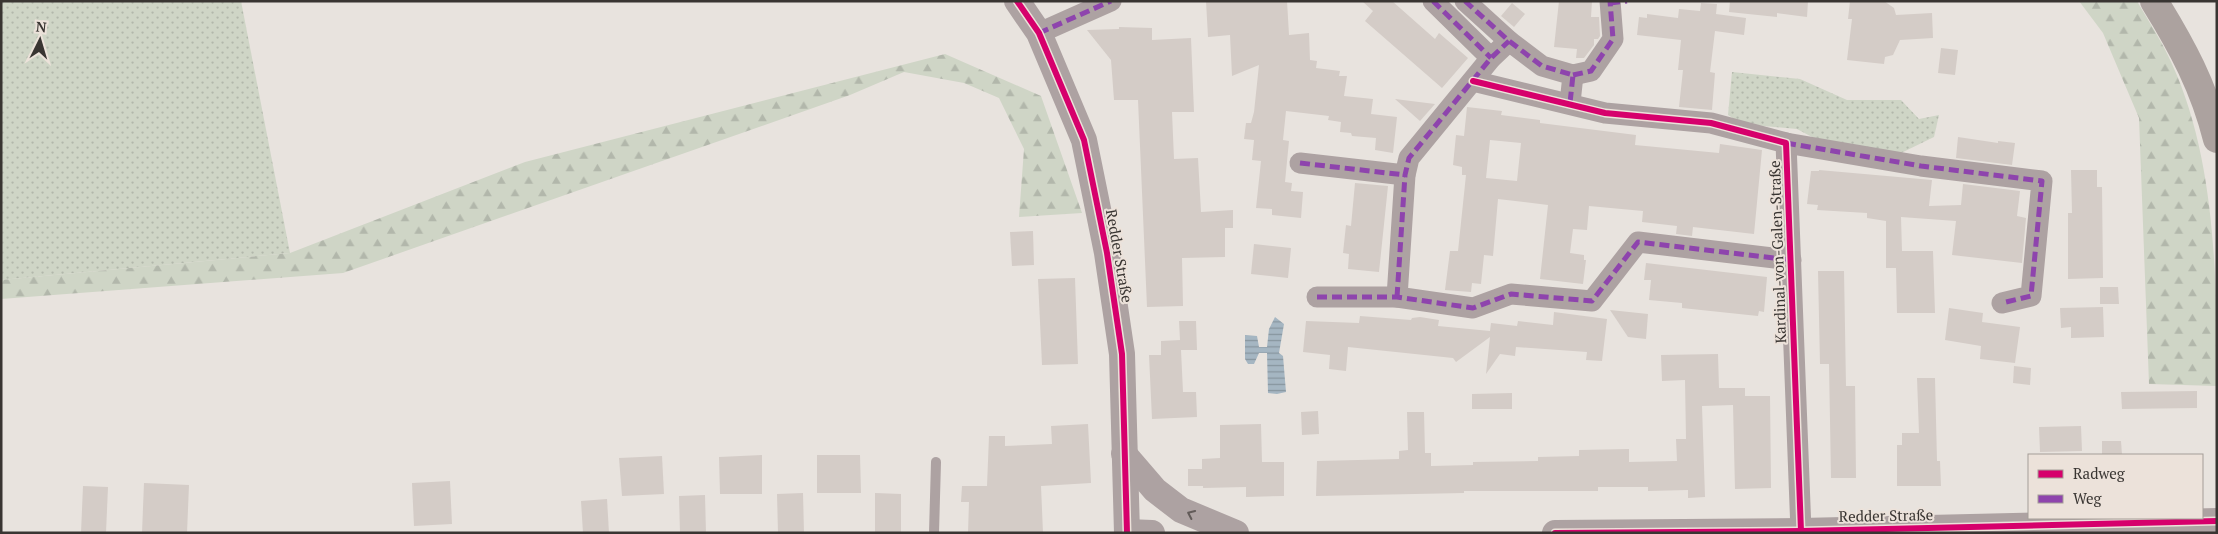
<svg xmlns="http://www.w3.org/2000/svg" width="2218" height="534" viewBox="0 0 2218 534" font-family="'PT Serif',serif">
<defs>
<pattern id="grass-dots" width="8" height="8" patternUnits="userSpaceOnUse" patternTransform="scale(1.25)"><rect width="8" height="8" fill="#cfd5c6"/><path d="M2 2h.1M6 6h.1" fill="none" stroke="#b2b7ab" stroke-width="1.8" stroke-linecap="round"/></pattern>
<pattern id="forest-firs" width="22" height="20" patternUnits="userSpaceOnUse" patternTransform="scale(1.25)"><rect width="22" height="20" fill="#cfd5c6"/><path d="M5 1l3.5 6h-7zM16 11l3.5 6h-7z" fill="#b2b7ab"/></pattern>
<pattern id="water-rules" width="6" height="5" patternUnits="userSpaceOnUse" patternTransform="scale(1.25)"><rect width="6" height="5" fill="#a5b6c2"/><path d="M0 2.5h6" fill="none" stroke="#87959e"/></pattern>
</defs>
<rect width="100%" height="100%" fill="#e8e3de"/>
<!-- grass -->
<g fill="url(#grass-dots)">
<polygon points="1,1 241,1 290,253 1,280"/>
<polygon points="1732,72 1800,79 1847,100 1901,100 1919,119 1939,115 1934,137 1899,154 1829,146 1797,129 1742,124 1728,115"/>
</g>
<!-- forest -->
<g fill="url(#forest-firs)">
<path d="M2079,1H2137C2149,22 2163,43 2172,64C2216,160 2217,282 2217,386L2149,384L2139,118L2103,33Z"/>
<polygon points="945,54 1041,96 1082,213 1019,217 1024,149 999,98 964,83 904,72 850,95 343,273 1,299 1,280 290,253 525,162"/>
</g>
<!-- water -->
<polygon fill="url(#water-rules)" points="1275,317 1284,324 1279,353 1283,356 1286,392 1277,394 1268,393 1267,353 1259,353 1254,364 1248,364 1245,359 1245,335 1257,336 1259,347 1267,347 1269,329"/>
<!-- building -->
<g fill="#d4ccc7" fill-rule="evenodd">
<polygon points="1206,1 1287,1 1289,35 1309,33 1310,60 1317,61 1316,68 1340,71 1339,76 1347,76 1344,96 1373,99 1371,114 1397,117 1393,153 1375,150 1376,138 1352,136 1351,133 1340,132 1341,122 1328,120 1329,116 1286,111 1283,140 1289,141 1285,182 1292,183 1291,191 1303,192 1301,218 1272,215 1272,209 1256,208 1261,161 1252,160 1254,140 1244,139 1246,123 1251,123 1254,112 1259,65 1232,76 1230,35 1208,37"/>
<polygon points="1362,1 1392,1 1435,39 1439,33 1468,58 1442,88 1365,21 1373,11"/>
<polygon points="1559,1 1592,1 1591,17 1599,17 1600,36 1598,39 1594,39 1594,45 1584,58 1576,58 1577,49 1554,47"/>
<polygon points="1730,1 1808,1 1807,17 1777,13 1777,17 1729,12"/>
<polygon points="1850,1 1884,1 1894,8 1896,15 1932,13 1933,38 1900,40 1893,55 1885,57 1884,64 1847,60 1852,19 1848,19"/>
<polygon points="1512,3 1525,14 1514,27 1501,16"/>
<polygon points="1701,3 1717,4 1716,14 1746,18 1744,35 1715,31 1710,72 1715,73 1712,110 1679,107 1683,70 1678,70 1681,40 1637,35 1639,17 1647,18 1647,14 1678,18 1679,9 1700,11"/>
<polygon points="1119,27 1152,28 1152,40 1191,38 1194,112 1172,112 1174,159 1198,158 1201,212 1233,210 1233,228 1225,228 1225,257 1182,258 1183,306 1147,307 1138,100 1114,100 1111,60 1087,30 1119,29"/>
<polygon points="1941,48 1958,50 1955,75 1938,73"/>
<polygon points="1395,99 1435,104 1420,121"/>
<path d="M1467,107L1502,111L1501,115L1540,120V123L1636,135L1635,145L1719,153L1720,144L1762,150L1754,234L1693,227L1692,236L1676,234L1677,226L1642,222L1643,211L1589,206L1587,230L1573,229L1570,253L1584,255V260H1586L1583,284L1540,279L1548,205L1498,199L1493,256L1484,255L1481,284L1472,283L1471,292L1445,290L1450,251H1458L1466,175H1462V167L1453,165L1456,135L1464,136ZM1490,140L1521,143L1517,181L1486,178Z"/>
<polygon points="1958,137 1998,143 1998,141 2015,143 2012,165 1956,158"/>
<polygon points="1819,170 1932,180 1929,206 1961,205 1963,184 2020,191 2017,216 2026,218 2022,263 1952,255 1956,221 1901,217 1902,251 1933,251 1935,313 1897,313 1896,268 1886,268 1886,221 1867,218 1867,213 1817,210 1818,205 1807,204 1811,171 1819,171"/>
<polygon points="2071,170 2097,170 2097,187 2102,187 2103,278 2068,279 2068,213 2072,213"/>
<polygon points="1355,183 1388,186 1379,272 1348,269 1349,254 1343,253 1346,225 1351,226"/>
<polygon points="1033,231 1034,265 1012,266 1010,232"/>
<polygon points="1254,244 1291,248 1288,278 1251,274"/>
<polygon points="1646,263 1767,277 1764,312 1759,311 1758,316 1682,308 1682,303 1649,300 1651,280 1644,280"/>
<polygon points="1818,271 1844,271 1846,386 1855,386 1856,478 1831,478 1829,364 1820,364"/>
<polygon points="1075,278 1078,364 1042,365 1038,279"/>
<polygon points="2100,287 2118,287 2119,304 2100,304"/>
<polygon points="2103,307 2104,337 2071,338 2071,327 2061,328 2060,308"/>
<polygon points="1949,308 1983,313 1982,322 2020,327 2015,363 1980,359 1981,346 1945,340"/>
<polygon points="1610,310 1648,314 1646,339 1628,337"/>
<polygon points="1554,312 1607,319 1602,361 1586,360 1587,352 1516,347 1515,356 1500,354 1486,374 1490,337 1456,362 1453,358 1348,347 1346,371 1329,369 1330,355 1303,352 1306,321 1359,323 1360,316 1411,320 1412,318 1420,317 1439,320 1438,326 1490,331 1491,323 1517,326 1518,321 1553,325"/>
<polygon points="1179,321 1196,321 1197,350 1181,350 1183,392 1196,392 1197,417 1152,419 1149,355 1161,355 1161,341 1180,340"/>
<polygon points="1718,354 1719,388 1745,388 1745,396 1770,396 1771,488 1735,489 1733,405 1702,406 1705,497 1688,498 1688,490 1648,491 1648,487 1598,487 1598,491 1464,491 1464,493 1316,496 1317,461 1399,459 1399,451 1408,450 1407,412 1424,412 1425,453 1431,453 1431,466 1473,465 1473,462 1538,461 1538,457 1579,456 1579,450 1629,449 1629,462 1677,461 1676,439 1686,439 1685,380 1662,381 1661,355"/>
<polygon points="2014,366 2031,368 2030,385 2013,383"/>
<polygon points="1917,378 1935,378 1937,461 1940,461 1941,486 1897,486 1897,445 1902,445 1902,433 1919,433"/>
<polygon points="2197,391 2197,408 2122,409 2121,392"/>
<polygon points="1512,393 1512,409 1472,409 1472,394"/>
<polygon points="1318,411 1319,434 1302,435 1301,412"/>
<polygon points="1088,424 1091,483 1041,486 1043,533 968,533 969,502 961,502 962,486 987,486 989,436 1005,436 1005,446 1052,444 1051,426"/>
<polygon points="1261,424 1262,462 1284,462 1284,496 1246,497 1246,487 1203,488 1203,486 1188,486 1188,469 1202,469 1202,459 1220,458 1220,425"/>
<polygon points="2081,426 2082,451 2040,452 2039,427"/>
<polygon points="2102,441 2121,441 2122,455 2102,455"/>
<polygon points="762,455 762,494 720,494 719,457"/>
<polygon points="817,455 860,455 861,493 817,493"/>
<polygon points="662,456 664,494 622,496 619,458"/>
<polygon points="450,481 452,524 414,526 412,483"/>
<polygon points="144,483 189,485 187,533 142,533"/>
<polygon points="83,486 108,487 106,533 81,533"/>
<polygon points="803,493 804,533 778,533 777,494"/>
<polygon points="875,493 901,494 901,533 875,533"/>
<polygon points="705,495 706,533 680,533 679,496"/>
<polygon points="607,499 609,533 583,533 581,501"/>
</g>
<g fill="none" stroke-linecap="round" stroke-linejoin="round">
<!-- service -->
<polyline stroke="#ada2a2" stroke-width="10" points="934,533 936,462"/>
<!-- minor -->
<g stroke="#ada2a2" stroke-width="21">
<polyline points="1433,1 1491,58"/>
<polyline points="1465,1 1509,41 1542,66 1573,75 1570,103"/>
<polyline points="1039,33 1111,1"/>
<polyline points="1573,75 1591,71 1613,39 1610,1"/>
<polyline points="1473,81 1605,113 1711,123 1786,143 1801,531"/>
<polyline points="1786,143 1921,166 2042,181 2031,296 2002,303"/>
<polyline points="1300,163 1405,175"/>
<polyline points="1317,297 1397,297 1473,308 1511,294 1592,301 1638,242 1791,260"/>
<polyline points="1397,297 1405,175 1409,158 1491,58 1509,41"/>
</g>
<!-- tertiary -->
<g stroke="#ada2a2" stroke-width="26">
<polyline points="1017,1 1039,33 1084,140 1107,253 1122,354 1127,533"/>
<polyline points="1124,454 1155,490 1181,510 1236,533"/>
<polyline points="1127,532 1152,533"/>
<polyline points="1555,533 1801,531 2217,521"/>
</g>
<!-- secondary -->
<path stroke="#aca29f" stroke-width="28" d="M2154,1C2182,46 2204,87 2217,139"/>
<!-- quiet -->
<g stroke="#8e44ad" stroke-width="5" stroke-dasharray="10 5" stroke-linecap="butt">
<polyline points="1433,1 1491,58"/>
<polyline points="1465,1 1509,41 1542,66 1573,75 1570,103"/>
<polyline points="1610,3 1627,1"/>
<polyline points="1039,33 1111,1"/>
<polyline points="1573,75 1591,71 1613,39 1610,1"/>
<polyline points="1786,143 1921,166 2042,181 2031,296 2002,303"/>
<polyline points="1300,163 1405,175"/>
<polyline points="1317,297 1397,297 1473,308 1511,294 1592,301 1638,242 1791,260"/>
<polyline points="1397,297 1405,175 1409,158 1491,58 1509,41"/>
</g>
<!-- cycleway casing -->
<g stroke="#ece2da" stroke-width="9">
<g id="cycleway">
<polyline points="1017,1 1039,33 1084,140 1107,253 1122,354 1127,533"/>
<polyline points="1473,81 1605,113 1711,123 1786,143 1801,531"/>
<polyline points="1555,533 1801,531 2217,521"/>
</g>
</g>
<!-- cycleway -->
<use href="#cycleway" stroke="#d6006c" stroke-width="6"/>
</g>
<!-- one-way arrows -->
<defs><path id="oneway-chevron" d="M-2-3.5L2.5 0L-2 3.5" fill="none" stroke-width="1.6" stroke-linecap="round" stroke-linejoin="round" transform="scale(1.25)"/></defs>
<use stroke="#625b59" href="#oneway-chevron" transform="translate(1191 514) rotate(-155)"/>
<g text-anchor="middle" stroke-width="4" stroke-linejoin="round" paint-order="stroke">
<!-- street labels -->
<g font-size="15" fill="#393532" stroke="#ece2da">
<text transform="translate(1778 252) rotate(-92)" y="5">Kardinal-von-Galen-Straße</text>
<text transform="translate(1119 256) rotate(80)" y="5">Redder Straße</text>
<text transform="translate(1886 516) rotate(-1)" y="5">Redder Straße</text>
</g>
</g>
<!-- border -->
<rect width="2218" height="534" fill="none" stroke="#393532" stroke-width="5"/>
<!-- legend -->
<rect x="2028" y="454" width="175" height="65" fill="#ece2da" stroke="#a49d97"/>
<rect x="2038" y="470" width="25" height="8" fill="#d6006c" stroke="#a49d97"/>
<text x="2073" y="479" font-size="15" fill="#393532">Radweg</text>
<rect x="2038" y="495" width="25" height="8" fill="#8e44ad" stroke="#a49d97"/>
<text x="2073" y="504" font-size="15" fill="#393532">Weg</text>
<!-- north arrow -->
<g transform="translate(40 40) rotate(5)" stroke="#ece2da" stroke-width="4" paint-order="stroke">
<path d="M0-4L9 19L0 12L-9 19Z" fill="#393532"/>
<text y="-8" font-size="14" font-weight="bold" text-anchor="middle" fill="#393532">N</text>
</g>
</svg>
